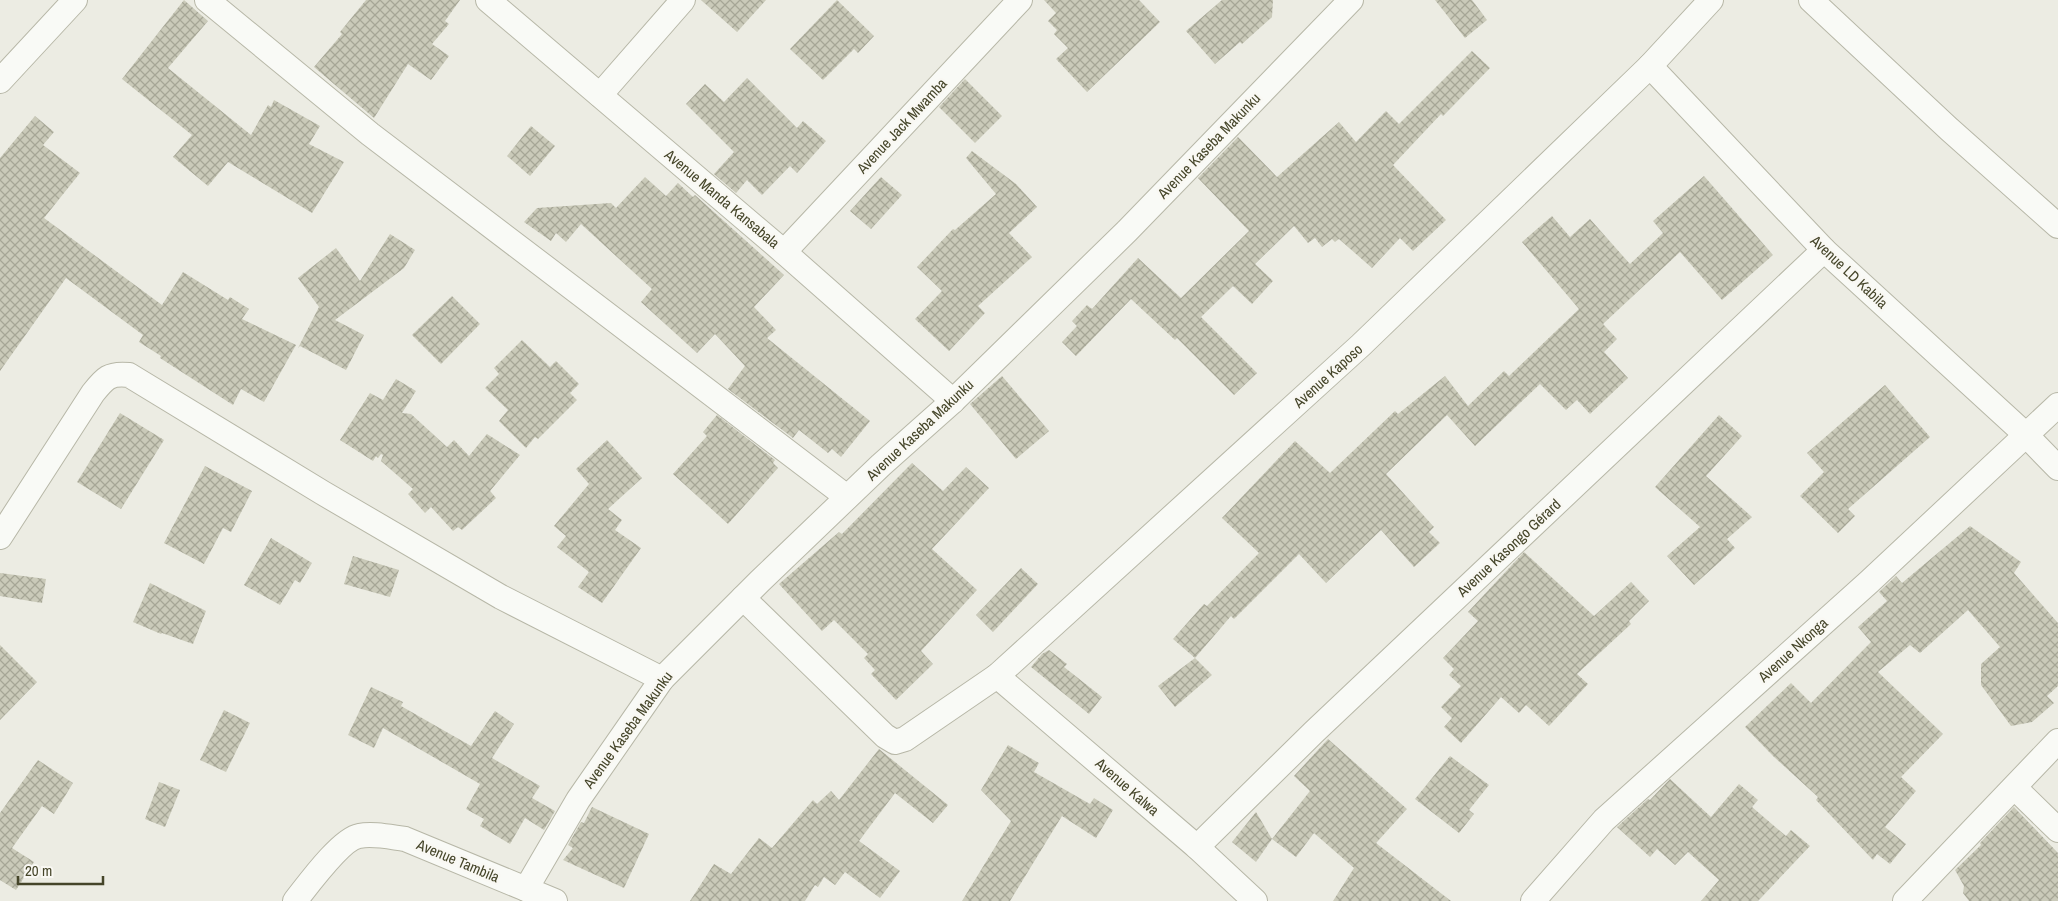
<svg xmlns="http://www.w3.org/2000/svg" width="2058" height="901" viewBox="0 0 2058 901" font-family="'Archivo Narrow',sans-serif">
<defs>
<pattern id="building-cross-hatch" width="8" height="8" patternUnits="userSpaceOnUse" patternTransform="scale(1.25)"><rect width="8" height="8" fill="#cacab9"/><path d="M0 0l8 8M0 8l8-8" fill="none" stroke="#a6a696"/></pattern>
</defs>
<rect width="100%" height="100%" fill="#ecece3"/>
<!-- building -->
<g fill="url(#building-cross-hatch)">
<polygon points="184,0 208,21 168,68 251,135 268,105 271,107 274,100 320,126 309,144 344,162 312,213 228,162 208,186 173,157 192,135 122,79"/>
<polygon points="366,0 460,0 445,21 449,24 432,44 449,56 431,80 408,64 374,118 314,67 342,34 340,32"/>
<polygon points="701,0 766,0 737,32"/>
<polygon points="837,0 874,36 858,53 854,49 823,80 790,49"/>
<polygon points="1044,0 1139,0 1160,22 1087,92 1056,59 1068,48 1054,34 1057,30 1048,21 1056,13"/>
<polygon points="1222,0 1273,0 1272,17 1242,44 1240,42 1215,64 1186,31"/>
<polygon points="1435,0 1472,0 1487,20 1465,38"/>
<polygon points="1472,51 1490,68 1443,116 1441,114 1393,165 1446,220 1413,251 1400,238 1372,268 1339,239 1335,242 1332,239 1322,247 1315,238 1308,243 1294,226 1255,264 1273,281 1252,304 1233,286 1201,317 1257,373 1234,395 1177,338 1175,340 1131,299 1076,356 1062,342 1077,326 1072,321 1087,305 1092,309 1138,258 1181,298 1249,231 1198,178 1238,137 1277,177 1339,122 1356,142 1386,111 1399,124"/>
<polygon points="747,78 797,128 803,121 826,141 797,173 790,166 762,195 747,180 736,193 714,174 734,152 686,104 705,84 724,102"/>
<polygon points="965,79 1002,116 975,143 939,107"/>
<polygon points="35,116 54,132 43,145 80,173 44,218 162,305 183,272 228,300 230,297 249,309 242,319 296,345 264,402 241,389 233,405 160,358 161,356 139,342 143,335 66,278 0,371 0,158"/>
<polygon points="531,126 555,146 530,176 507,156"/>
<polygon points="972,151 1016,184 1037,207 1009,233 1032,257 978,306 985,313 949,351 915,319 942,291 917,267 953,229 955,230 996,194 966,158"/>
<polygon points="1704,176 1773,255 1722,300 1680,252 1603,324 1617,339 1604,352 1628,378 1590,414 1577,400 1566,410 1540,384 1475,446 1447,415 1386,474 1434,527 1429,532 1440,543 1414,567 1381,530 1326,583 1299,554 1234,619 1231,616 1195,658 1173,639 1204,604 1207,606 1259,553 1222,518 1295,441 1330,473 1395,411 1398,414 1445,376 1468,406 1504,371 1509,376 1579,309 1522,242 1552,216 1570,237 1590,219 1630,264 1663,233 1653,221"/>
<polygon points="645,177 666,196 678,183 693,197 695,195 784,275 754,307 776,330 767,338 870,421 841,457 832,449 828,453 799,430 793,438 728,389 745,366 715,334 697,353 641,302 652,289 581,224 566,242 556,233 551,241 524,222 537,208 611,203 616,208"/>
<polygon points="881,177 902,195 871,229 850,211"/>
<polygon points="390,234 415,250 404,268 335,320 364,335 346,370 300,346 298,348 319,307 298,278 336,248 360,281"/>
<polygon points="452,296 480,324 441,364 412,335"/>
<polygon points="522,340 550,367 556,361 579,384 570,393 577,400 538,439 535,437 526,448 499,421 508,410 485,388 499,374 494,368"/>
<polygon points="1002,376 1049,431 1016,459 970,404"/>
<polygon points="396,379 416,391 402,413 411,414 447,447 454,440 469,456 487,434 520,455 490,491 496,498 462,530 458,527 453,531 431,507 425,513 408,494 413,489 381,461 383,455 381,454 378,458 376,456 373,461 340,440 370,393 383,400"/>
<polygon points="1885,385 1930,437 1848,509 1855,516 1838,533 1800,496 1824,472 1807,453"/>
<polygon points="120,413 164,440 121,509 77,482"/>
<polygon points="717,415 775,460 773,463 778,468 728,524 673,474 707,436 703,432"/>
<polygon points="1719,415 1742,436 1706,476 1752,517 1727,539 1735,548 1694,585 1667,556 1700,527 1655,487"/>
<polygon points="607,440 642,478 608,509 622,520 615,530 641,548 602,603 578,587 589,572 557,547 566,536 554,526 589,484 576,469"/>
<polygon points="912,463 943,491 966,467 989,488 932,549 977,590 921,651 933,664 896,700 871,674 875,670 864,658 868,654 834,620 822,631 779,584 839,532 842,534"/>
<polygon points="205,466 252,491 231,532 223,528 204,564 164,543"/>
<polygon points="1970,526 2021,562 2014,573 2058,623 2058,686 2047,696 2054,703 2032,722 2011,726 1981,685 1981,664 2000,647 1968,610 1920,653 1910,645 1878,672 1943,734 1901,777 1916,791 1885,827 1906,844 1890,864 1877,854 1873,860 1816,800 1818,797 1773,756 1745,727 1791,683 1811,703 1871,642 1858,627 1887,601 1879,592 1896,576 1902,583"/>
<polygon points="271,538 312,563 300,583 295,580 280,605 244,585"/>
<polygon points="1524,552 1594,616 1631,582 1649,601 1629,621 1631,624 1577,674 1588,684 1549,726 1526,705 1519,713 1501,697 1461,743 1444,727 1452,718 1441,707 1461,686 1449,675 1454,669 1443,658 1478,621 1468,612"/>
<polygon points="353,556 399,570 390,597 344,584"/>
<polygon points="1021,568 1038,584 993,632 976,615"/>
<polygon points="0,573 46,579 42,603 0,596"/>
<polygon points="150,583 206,611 193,644 162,633 161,634 133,622"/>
<polygon points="0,645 37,682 0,720"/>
<polygon points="1049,650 1067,664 1064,667 1102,697 1089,714 1031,667 1042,654"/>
<polygon points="1195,658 1212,675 1175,707 1158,686"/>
<polygon points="371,687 403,702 401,706 471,746 495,711 514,724 492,758 540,786 532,798 555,811 544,830 525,818 510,844 480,826 484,819 466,809 480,784 383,728 374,748 348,735"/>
<polygon points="224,710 250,723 226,772 200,760"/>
<polygon points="1328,739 1407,809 1376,843 1451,901 1333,901 1354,868 1314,833 1296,857 1272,839 1310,791 1294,776"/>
<polygon points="1008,745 1039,763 1034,772 1090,804 1094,798 1113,810 1096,838 1062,816 1010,901 962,901 1011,821 981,790"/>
<polygon points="879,749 948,805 933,823 895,793 859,841 900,871 880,898 845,872 835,885 824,877 818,887 815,885 805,901 690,901 714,864 731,874 759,838 772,848 813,800 817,804 831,791 839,800"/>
<polygon points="1450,756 1489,785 1469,810 1474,814 1459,833 1415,799"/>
<polygon points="38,760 73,783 54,814 42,806 12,848 34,862 16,890 0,880 0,813"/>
<polygon points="1670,779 1711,817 1739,784 1758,800 1752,807 1786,836 1791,830 1810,846 1758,901 1701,901 1719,880 1688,852 1675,865 1657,849 1650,857 1617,827 1648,799 1650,800"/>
<polygon points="159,782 180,790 165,827 145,819"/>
<polygon points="592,807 649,834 624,888 563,860 573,848 568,845 581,822 584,823"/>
<polygon points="2014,807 2058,853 2058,901 1969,901 1963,893 1964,886 1955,870 1981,845 1980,843"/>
<polygon points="1256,812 1272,839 1256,862 1232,842"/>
</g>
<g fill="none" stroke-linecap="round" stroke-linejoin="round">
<!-- minor casing -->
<g stroke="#b7b7a7" stroke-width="26">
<g id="minor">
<polyline points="207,0 370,134 847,497"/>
<polyline points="488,0 784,252 953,401"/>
<polyline points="1811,0 1949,129 2058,226"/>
<polyline points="1650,66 1824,250 2025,434 2058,468"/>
<polyline points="0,81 75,0"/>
<polyline points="600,95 683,0"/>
<polyline points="784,252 1020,0"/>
<path d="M0,537L93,393C105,378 109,373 129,375L323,493L501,597L662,679"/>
<polyline points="743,598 885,736 895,742 905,739 997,676 1361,345 1650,66 1711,0"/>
<polyline points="997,676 1197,847 1255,901"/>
<polyline points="2015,788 2058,830"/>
<polyline points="1197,847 1314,732 1824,250"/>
<polyline points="526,889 578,800 662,679 760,581 881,465 953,401 1127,231 1351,0"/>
<path d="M295,901C307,886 341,839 359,836C373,833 390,837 405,839L555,901"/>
<polyline points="1533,901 1604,820 1869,582 2058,405"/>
<polyline points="1905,901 2058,741"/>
</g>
</g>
<!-- minor -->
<use href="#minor" stroke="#f9faf6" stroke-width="24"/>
</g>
<g text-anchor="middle" stroke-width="5" stroke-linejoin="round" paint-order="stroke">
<!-- street labels -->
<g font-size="15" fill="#454529" stroke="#f9f8f3">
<text transform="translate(902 126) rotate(-47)" y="5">Avenue Jack Mwamba</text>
<text transform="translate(1209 146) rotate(-46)" y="5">Avenue Kaseba Makunku</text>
<text transform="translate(722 199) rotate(40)" y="5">Avenue Manda Kansabala</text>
<text transform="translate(1849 272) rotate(43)" y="5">Avenue LD Kabila</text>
<text transform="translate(1328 376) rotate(-42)" y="5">Avenue Kaposo</text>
<text transform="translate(920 430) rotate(-43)" y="5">Avenue Kaseba Makunku</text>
<text transform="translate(1509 548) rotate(-43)" y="5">Avenue Kasongo Gérard</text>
<text transform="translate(1793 650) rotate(-42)" y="5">Avenue Nkonga</text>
<text transform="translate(628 730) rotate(-54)" y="5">Avenue Kaseba Makunku</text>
<text transform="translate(1127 787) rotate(41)" y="5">Avenue Kalwa</text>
<text transform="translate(458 861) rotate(23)" y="5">Avenue Tambila</text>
</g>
</g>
<!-- scale -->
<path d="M18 876v8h85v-8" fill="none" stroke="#454529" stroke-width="2.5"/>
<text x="25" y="876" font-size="15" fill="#454529" stroke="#f9f8f3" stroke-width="4" paint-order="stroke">20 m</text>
</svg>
